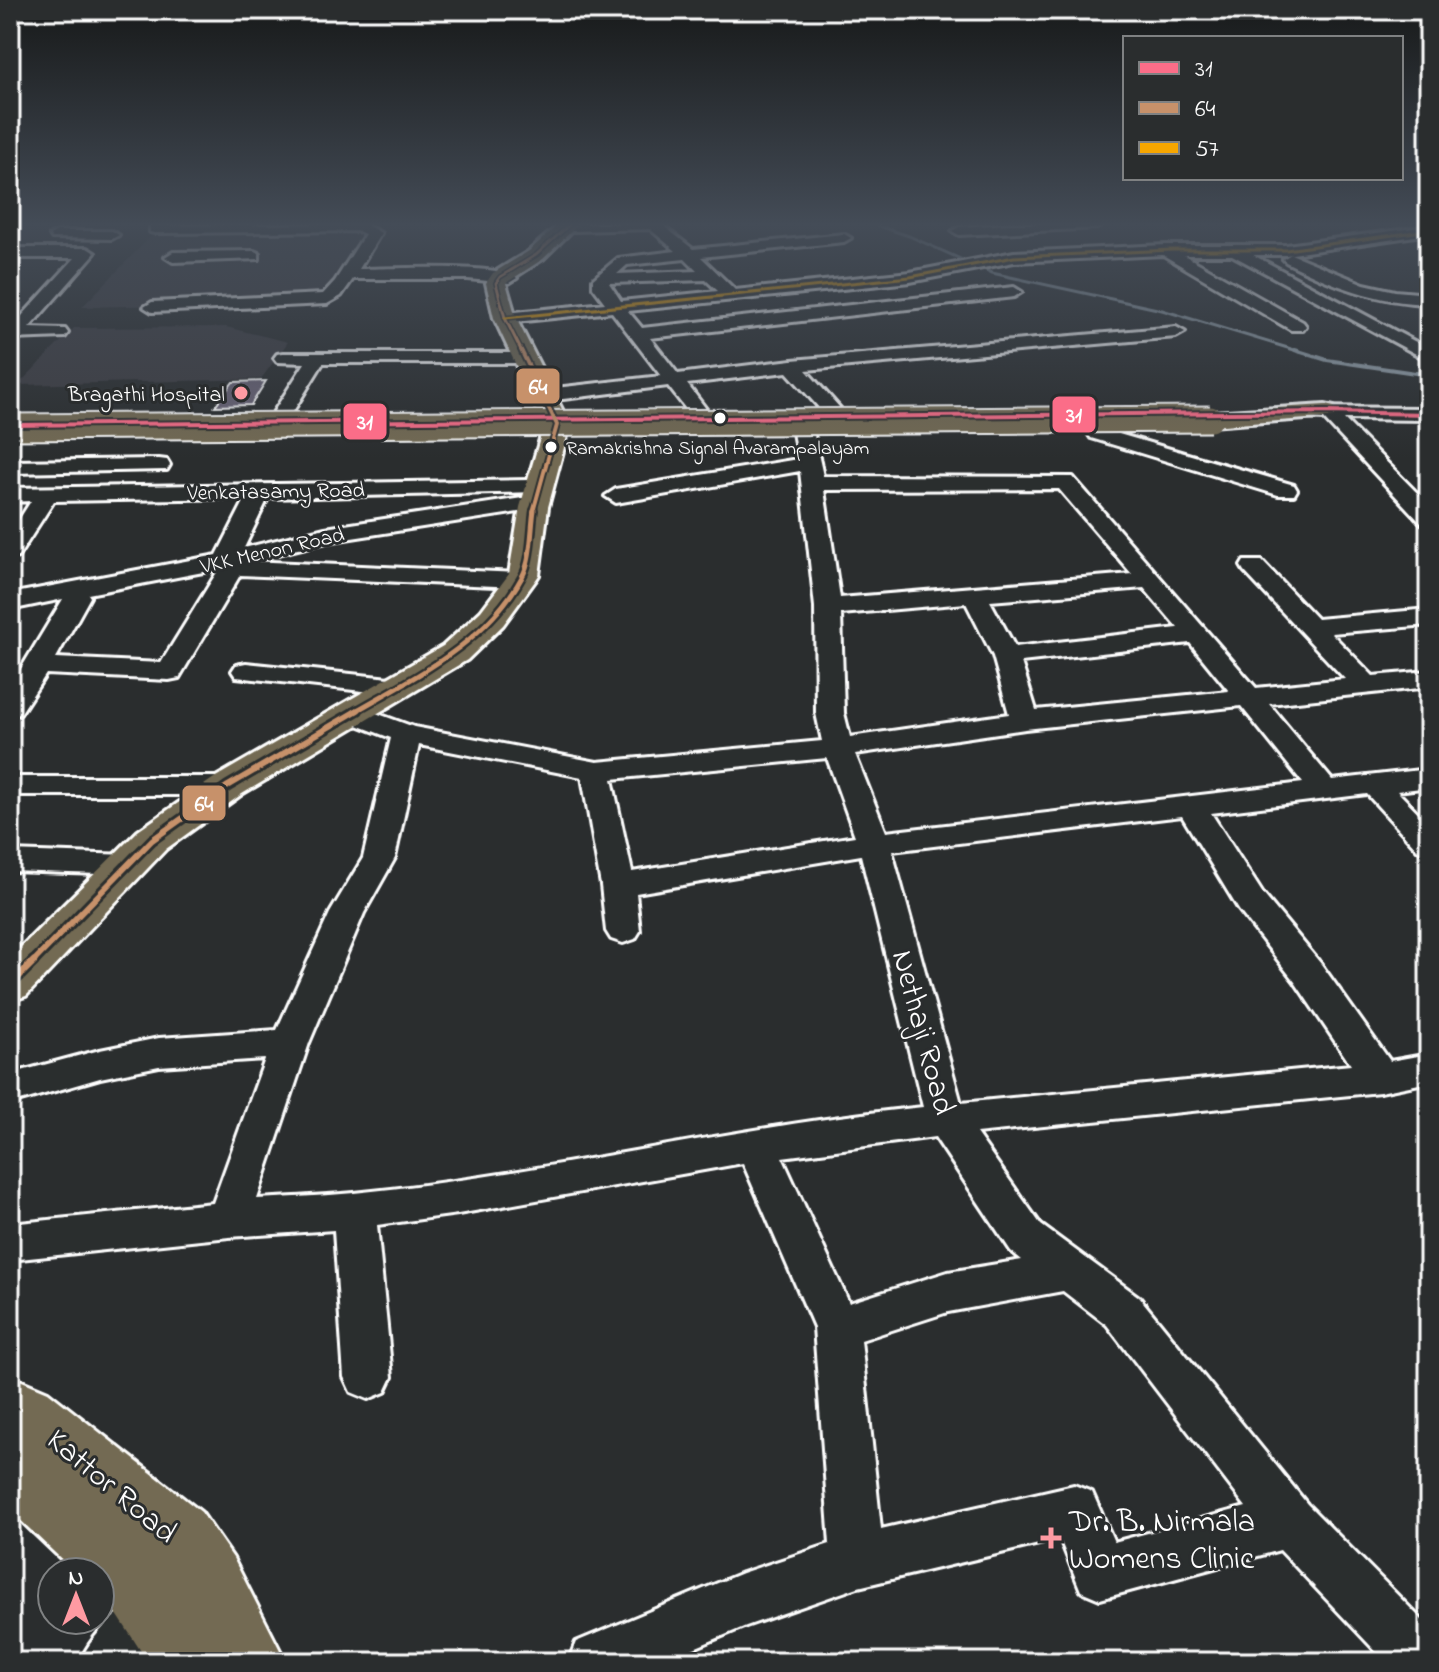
<svg xmlns="http://www.w3.org/2000/svg" width="1439" height="1672" viewBox="0 0 1439 1672" font-family="'Indie Flower',sans-serif">
<rect width="100%" height="100%" fill="#2a2d2e"/>
<filter id="ink" filterUnits="userSpaceOnUse"><feTurbulence type="fractalNoise" baseFrequency=".0125" numOctaves="2"/><feDisplacementMap in="SourceGraphic" scale="16" xChannelSelector="R" yChannelSelector="G"/><feConvolveMatrix kernelMatrix="1 2 1 2 8 2 1 2 1" color-interpolation-filters="sRGB"/></filter>
<g filter="url(#ink)">
<!-- built -->
<g fill="#3d3d43">
<polygon points="369,227 329,296 217,304 82,307 158,229"/>
<polygon points="226,327 288,342 261,379 18,385 74,328"/>
</g>
<g fill="none" stroke-linecap="round" stroke-linejoin="round">
<!-- stream-far1 -->
<polyline stroke="#96a3ac" stroke-width="3" points="873,224 909,236 992,273 1162,310 1301,352"/>
<!-- stream -->
<polyline stroke="#96a3ac" stroke-width="4" points="1295,350 1327,360 1429,375"/>
</g>
<!-- building -->
<polygon fill="#696374" stroke="#fff" stroke-width="2" points="266,381 251,405 215,406 233,382"/>
<g fill="none" stroke-linecap="round" stroke-linejoin="round">
<!-- minor casing -->
<g stroke="#fff" stroke-width="6">
<g id="minor">
<path d="M365,224L381,233L359,269C387,269 500,263 517,278L509,283L468,279H353L341,296L327,304L152,312L144,307L152,302L323,294L335,281L365,234L358,231L155,233L150,232V226Z"/>
<path d="M567,224H661L693,249L844,234L851,238L844,242L701,257L735,290L910,272L1014,252L1165,245H1286L1429,226V234L1286,255H1253L1429,349V361L1232,255H1184L1303,322L1306,326L1303,330H1291L1163,255L1014,262L910,282L628,311L642,328L1014,287L1022,292L1014,297L650,338L678,374L792,360L1176,327L1185,332L1176,337L806,370L848,417L838,423L831,421L787,372L687,384L713,418L703,424L696,422L668,386L555,400L545,394L555,388L661,376L612,312L505,323L496,318L505,313L605,303L593,287V279L618,258L676,251L650,229L572,231L567,230ZM685,259L697,271L617,274L627,265ZM706,280L718,291L621,301L609,283Z"/>
<polygon points="1010,224 1104,224 1097,228 959,235 952,231 959,227"/>
<polygon points="57,231 112,231 119,235 112,239 52,238 50,235"/>
<polygon points="10,248 87,248 95,253 29,328 65,329 68,333 65,337 10,339 10,329 75,258 10,258"/>
<polygon points="254,251 259,253 259,259 173,262 165,257 173,252"/>
<path d="M1291,254L1364,284L1395,291L1429,294V304C1378,303 1331,285 1286,262L1283,259Z"/>
<polygon points="283,353 524,353 533,358 524,363 323,363 284,426 277,428 267,422 305,363 277,362 274,358 277,354"/>
<polygon points="1295,407 1429,408 1429,420 1344,419 1429,505 1429,525 1421,523 1324,419 1288,417 1285,413 1288,409"/>
<path d="M800,411L810,417L823,476L1073,477L1256,688L1345,679L1244,571L1241,566L1244,561H1262L1317,619L1429,609V625L1331,633L1373,676L1429,671V687L1269,704L1332,780L1429,769V787L1397,791L1429,824V853L1418,850L1367,794L1211,813L1263,894L1321,964L1390,1061L1429,1054V1082L1380,1092L976,1133L1041,1225L1139,1297L1307,1504L1429,1627V1662H1386L1280,1550L1100,1599L1081,1591L1060,1539L858,1587L746,1626L661,1662H568L576,1642L742,1573L830,1544L814,1327L743,1163L458,1214L377,1225L392,1377L385,1392L368,1399L351,1392L344,1377L334,1230L229,1237L10,1260V1224L213,1203L265,1059L159,1066L100,1078L10,1104V1074L100,1050L159,1038L277,1030L330,913L363,858L391,738L344,720L340,714L344,708L354,705L414,727L597,762L822,741L816,713L815,607L800,471L616,503L605,496L616,489L798,459L790,417ZM1059,489L1132,574L840,598L824,490ZM1144,588L1178,628L1015,647L990,601ZM966,603L993,656L1009,714L850,737L844,713L841,614ZM1190,643L1229,691L1036,710L1021,662ZM1241,706L1303,783L886,832L855,754L1025,729ZM419,745L582,777L601,885L606,931L611,939L623,943L635,939L640,931L636,893L861,855L923,1107C732,1126 545,1175 354,1193C322,1196 289,1197 257,1199L309,1043L364,913L395,858ZM827,758L855,836L632,872L612,779ZM1182,816L1239,910L1295,982L1351,1065L961,1103L892,851ZM935,1137L1011,1251L1022,1260L948,1272L849,1303L782,1157ZM1063,1291L1107,1325L1246,1507L1114,1542L1092,1492L1074,1485L881,1529L861,1340L948,1312Z"/>
<polygon points="1091,417 1098,419 1105,430 1294,485 1297,490 1294,495 1278,495 1091,438 1081,423"/>
<polygon points="159,459 167,460 170,465 167,470 10,473 10,461"/>
<path d="M531,480L539,482L542,487L539,492L268,498L244,548L325,528L536,496L544,498L547,503L544,508L326,542L249,561L520,573L529,575L532,580L529,585L520,587L240,575L179,678L169,680L46,674L20,714L10,716V687L63,599L10,610V594L217,555L246,498L54,501L18,557L10,559V534L31,501L10,502V488ZM219,569L161,663L56,658L90,597L88,594Z"/>
<polygon points="246,663 399,679 409,681 413,687 409,693 399,695 236,677 232,671 236,665"/>
<polygon points="10,777 228,777 239,780 243,786 239,792 228,795 10,795"/>
<polygon points="10,851 129,855 141,858 145,865 141,872 129,875 10,871"/>
<path d="M165,1584L184,1592L192,1611L184,1630L149,1662H80C94,1629 132,1597 165,1584Z"/>
</g>
</g>
<!-- major casing -->
<g stroke="#fff" stroke-width="6">
<g id="major">
<polygon points="559,224 579,224 543,259 506,283 516,318 570,425 548,507 539,575 535,581 503,625 467,660 242,794 166,849 26,996 10,1001 10,958 138,831 214,778 443,646 481,611 509,574 520,507 544,425 494,318 486,283 493,273 529,251"/>
<polygon points="1325,405 1334,407 1337,412 1334,417 1210,426 1201,424 1198,419 1201,414 1210,412"/>
<polygon points="10,1376 48,1392 201,1512 233,1558 286,1662 148,1662 113,1608 100,1595 100,1572 75,1572 10,1510 10,1438 14,1439 10,1436"/>
</g>
</g>
<!-- minor -->
<use href="#minor" fill="#2a2d2e" fill-rule="evenodd"/>
<!-- major -->
<use href="#major" fill="#736b52" fill-rule="evenodd"/>
<!-- major-bridge casing -->
<g stroke="#fff" stroke-width="29" stroke-linecap="butt">
<polyline id="major-bridge" points="10,427 1210,419"/>
</g>
<!-- major-bridge -->
<use href="#major-bridge" stroke="#736b52" stroke-width="25"/>
<!-- bus-1 casing -->
<g stroke="#2a2d2e" stroke-width="8">
<polyline id="bus-1" points="10,425 1325,412 1429,414"/>
</g>
<!-- bus-2-far4 casing -->
<g stroke="#2a2d2e" stroke-width="6">
<polyline id="bus-2-far4" points="522,352 505,318 496,283 500,277 536,255 570,224"/>
</g>
<!-- bus-2-far3 casing -->
<g stroke="#2a2d2e" stroke-width="8">
<polyline id="bus-2-far3" points="521,350 557,425 533,512"/>
</g>
<!-- bus-2-far2 casing -->
<g stroke="#2a2d2e" stroke-width="10">
<path id="bus-2-far2" d="M354,712C416,676 486,643 522,577C532,560 531,529 534,510"/>
</g>
<!-- bus-2-far1 casing -->
<g stroke="#2a2d2e" stroke-width="12">
<polyline id="bus-2-far1" points="32,963 152,840 228,786 358,710"/>
</g>
<!-- bus-2 casing -->
<g stroke="#2a2d2e" stroke-width="13">
<polyline id="bus-2" points="10,985 34,961"/>
</g>
<!-- bus-3 casing -->
<g stroke="#2a2d2e" stroke-width="6">
<polyline id="bus-3" points="505,318 910,277 1014,257 1172,250 1286,250 1429,230"/>
</g>
<!-- bus-1 -->
<use href="#bus-1" stroke="#fb6d88" stroke-width="4"/>
<!-- bus-2-far4 -->
<use href="#bus-2-far4" stroke="#c7916a" stroke-width="3"/>
<!-- bus-2-far3 -->
<use href="#bus-2-far3" stroke="#c7916a" stroke-width="4"/>
<!-- bus-2-far2 -->
<use href="#bus-2-far2" stroke="#c7916a" stroke-width="5"/>
<!-- bus-2-far1 -->
<use href="#bus-2-far1" stroke="#c7916a" stroke-width="6"/>
<!-- bus-2 -->
<use href="#bus-2" stroke="#c7916a" stroke-width="7"/>
<!-- bus-3 -->
<use href="#bus-3" stroke="#f7a600" stroke-width="3"/>
</g>
</g>
<!-- sky -->
<linearGradient id="sky" x2="0" y2="1"><stop stop-color="#171919"/><stop offset="0.49" stop-color="#444c57"/><stop offset="1" stop-color="#444c57" stop-opacity="0"/></linearGradient>
<rect width="1439" height="458" fill="url(#sky)"/>
<!-- markers -->
<g fill="#ff9aa2" stroke="#2a2d2e" stroke-width="3">
<circle cx="241" cy="393" r="8"/>
<path d="M1047 1526h8v8h8v8h-8v8h-8v-8h-8v-8h8z"/>
</g>
<g fill="#fff" stroke="#2a2d2e" stroke-width="3">
<circle cx="720" cy="418" r="7"/>
<circle cx="551" cy="447" r="7"/>
</g>
<g text-anchor="middle" stroke-width="6" stroke-linejoin="round" paint-order="stroke">
<!-- far-bus labels -->
<g font-size="20" fill="#fff" stroke="#2a2d2e" text-anchor="start">
<text x="566" y="454">Ramakrishna Signal Avarampalayam</text>
</g>
<!-- far-poi labels -->
<g font-size="22" fill="#fff" stroke="#2a2d2e" text-anchor="end">
<text x="225" y="401">Bragathi Hospital</text>
</g>
<!-- far-street labels -->
<g font-size="22" fill="#fff" stroke="#2a2d2e">
<text transform="translate(276 490) rotate(-1)" y="8">Venkatasamy Road</text>
<text transform="translate(272 549) rotate(-13)" y="8">VKK Menon Road</text>
</g>
<!-- near-street labels -->
<g font-size="32" fill="#fff" stroke="#2a2d2e">
<text transform="translate(925 1032) rotate(75)" y="11">Nethaji Road</text>
<text transform="translate(113 1485) rotate(40)" y="11">Kattor Road</text>
</g>
<!-- near-poi labels -->
<g font-size="32" fill="#fff" stroke="#2a2d2e" text-anchor="start">
<text x="1069" y="1531">Dr. B. Nirmala<tspan x="1069" dy="37">Womens Clinic</tspan></text>
</g>
</g>
<g stroke="#2a2d2e" stroke-width="3">
<rect x="515" y="367" width="46" height="38" rx="8" fill="#c7916a"/>
<rect x="1051" y="395" width="46" height="39" rx="8" fill="#fb6d88"/>
<rect x="342" y="402" width="46" height="39" rx="8" fill="#fb6d88"/>
<rect x="181" y="784" width="46" height="38" rx="8" fill="#c7916a"/>
</g>
<g font-size="22" text-anchor="middle" font-weight="bold" fill="#fff">
<text x="538" y="394">64</text>
<text x="1074" y="422">31</text>
<text x="365" y="429">31</text>
<text x="204" y="811">64</text>
</g>
<!-- margin -->
<rect width="1439" height="1672" fill="none" stroke="#2a2d2e" stroke-width="40"/>
<rect x="20" y="20" width="1399" height="1632" fill="none" stroke="#fff" stroke-width="3" filter="url(#ink)"/>
<!-- legend -->
<rect x="1123" y="36" width="280" height="144" fill="#2a2d2e" stroke="#7f8182" stroke-width="2"/>
<rect x="1139" y="62" width="40" height="12" fill="#fb6d88" stroke="#7f8182" stroke-width="2"/>
<text x="1195" y="76" font-size="24" fill="#ffffff">31</text>
<rect x="1139" y="102" width="40" height="12" fill="#c7916a" stroke="#7f8182" stroke-width="2"/>
<text x="1195" y="116" font-size="24" fill="#ffffff">64</text>
<rect x="1139" y="142" width="40" height="12" fill="#f7a600" stroke="#7f8182" stroke-width="2"/>
<text x="1195" y="156" font-size="24" fill="#ffffff">57</text>
<!-- north arrow -->
<g transform="translate(76 1596)"><circle r="38" fill="#2a2d2e" stroke="#7f8182" stroke-width="2"/>
<path d="M0-6L14 30L0 20L-14 30Z" fill="#ff9aa2"/>
<text y="-12" font-size="22" font-weight="bold" text-anchor="middle" fill="#ffffff">N</text>
</g>
</svg>
